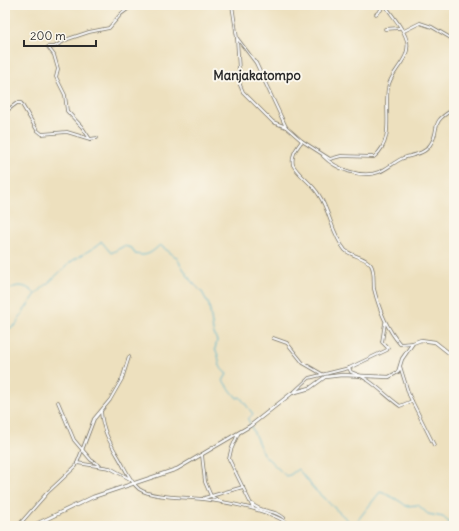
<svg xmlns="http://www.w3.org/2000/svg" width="459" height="531" viewBox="0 0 459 531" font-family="Delius,sans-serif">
<rect width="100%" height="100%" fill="#fbf7ec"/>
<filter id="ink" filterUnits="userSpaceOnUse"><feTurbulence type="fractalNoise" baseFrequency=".025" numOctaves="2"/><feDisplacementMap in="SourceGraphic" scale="8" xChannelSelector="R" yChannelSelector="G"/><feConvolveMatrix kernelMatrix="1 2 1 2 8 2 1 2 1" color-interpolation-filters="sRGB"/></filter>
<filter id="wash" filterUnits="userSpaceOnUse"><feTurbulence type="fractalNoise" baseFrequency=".012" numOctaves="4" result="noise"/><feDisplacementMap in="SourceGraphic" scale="16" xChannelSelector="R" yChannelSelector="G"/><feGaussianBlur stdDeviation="0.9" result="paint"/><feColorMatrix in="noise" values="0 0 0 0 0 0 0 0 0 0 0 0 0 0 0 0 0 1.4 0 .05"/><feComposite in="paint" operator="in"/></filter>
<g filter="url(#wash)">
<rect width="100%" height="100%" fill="#ede0be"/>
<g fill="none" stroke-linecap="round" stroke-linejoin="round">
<!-- stream -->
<g stroke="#4db0cc" stroke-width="1">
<path d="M5,293L7,289L9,290C18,283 28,286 35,294"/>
<path d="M5,327L10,328L16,325L23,312L36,294L72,261L98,245L101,241L111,253L124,246L132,248L135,254C147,257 151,253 160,245L176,257L191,281L202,292L209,305L213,331L217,341L215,349C222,360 215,365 227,374L223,381L237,398L240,397L253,414L248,419L263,454L286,476L290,475L298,469L315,490L354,526"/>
<path d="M354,525L380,492C387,494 401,501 406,506L418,505L428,514L443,517L453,526"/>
</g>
</g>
</g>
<g filter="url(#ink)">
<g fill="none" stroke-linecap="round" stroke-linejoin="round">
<!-- minor casing -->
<g stroke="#6f6a5e" stroke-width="3.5">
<g id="minor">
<path d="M232,5L237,38L256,63L286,127L302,141L330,159L341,156L374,157C395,140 384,112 388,88C390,71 411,60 407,41C404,28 392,16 385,5"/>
<polyline points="376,14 381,10 380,5"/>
<polyline points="385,29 399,28"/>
<polyline points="404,31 420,23 432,27 454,40"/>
<polyline points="237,39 240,85 243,92 273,122 286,127"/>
<polyline points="5,112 17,103 21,103 37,130 42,134 67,132 90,139 97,138"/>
<polyline points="90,139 82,127 67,111 65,95 56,77 58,69 54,55 48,47 54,47 68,39 89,32 109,28 121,14 133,5"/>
<path d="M302,141C296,149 291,155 293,165C299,176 312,183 319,195C330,211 332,235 345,250C352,257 365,256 371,265C375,271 373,282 374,289C379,309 387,329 400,344L413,343"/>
<path d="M323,156C336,169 361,179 379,172C387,169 393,163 401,159C410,155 424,155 430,145C442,128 427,124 454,109"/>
<polyline points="273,338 287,343 303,363 322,374"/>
<polyline points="400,366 409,395 434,445"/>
<path d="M349,368L351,372C371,378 383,394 400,406L412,401"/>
<polyline points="293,393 309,378 349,368 387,350 388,348 382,342 385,323"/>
<polyline points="58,402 74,440 91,460 99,465"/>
<path d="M101,411C102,429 110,443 119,458C125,468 130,482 139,489C152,498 186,497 202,499C226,502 273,510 291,526"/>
<polyline points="238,434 231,450 229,459 253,508"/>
<polyline points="202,455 205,482 211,496 243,487"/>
<polyline points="77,463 110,468 130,479"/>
<polyline points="204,498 211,496 223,503"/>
<path d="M252,504C261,513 275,509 284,518"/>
<polyline points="18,526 47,493 76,466 94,419 110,400 122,379 129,357"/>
</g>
</g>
<!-- tertiary casing -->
<g stroke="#6f6a5e" stroke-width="4">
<polyline id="tertiary" points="32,526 93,497 177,469 250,426 292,393 310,388 325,377 342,375 389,377 398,372 402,359 413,343 421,340 435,342 454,357"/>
</g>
<!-- minor -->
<use href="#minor" stroke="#fff" stroke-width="2"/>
<!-- tertiary -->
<use href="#tertiary" stroke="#fff" stroke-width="2.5"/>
</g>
</g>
<g text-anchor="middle" stroke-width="4" stroke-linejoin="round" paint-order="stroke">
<!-- quarter labels -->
<g font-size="13" font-weight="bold" fill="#2b2b2b" stroke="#fbf7ec">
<text x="257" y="80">Manjakatompo</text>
</g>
</g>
<!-- margin -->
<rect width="459" height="531" fill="none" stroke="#fbf7ec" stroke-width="20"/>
<!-- scale -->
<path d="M24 40v6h72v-6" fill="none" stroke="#2b2b2b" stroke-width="2"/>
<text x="30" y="40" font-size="12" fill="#2b2b2b" stroke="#fbf7ec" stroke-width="3" paint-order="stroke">200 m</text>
</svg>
